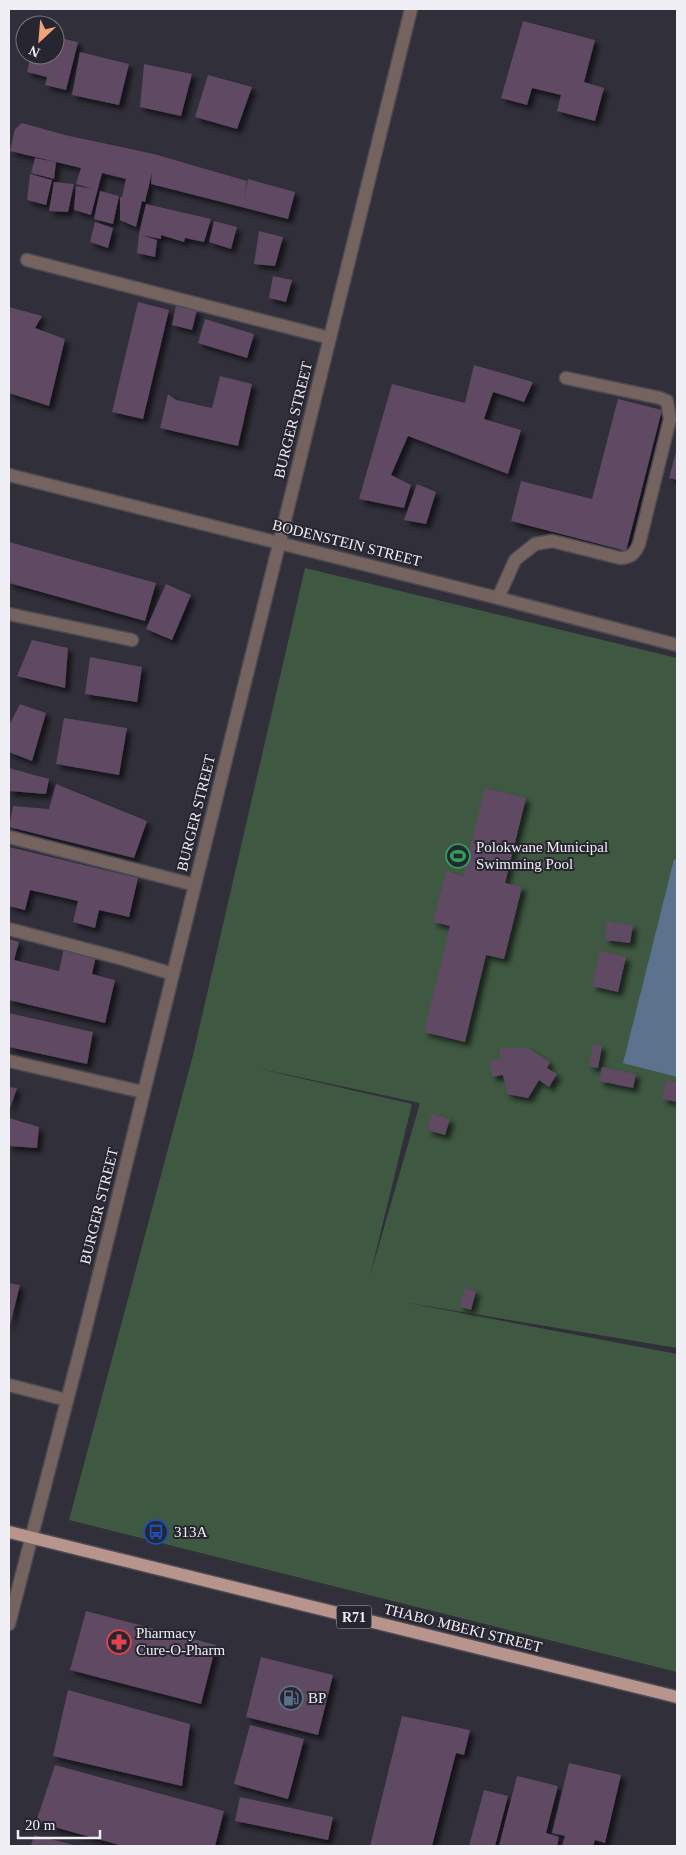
<svg xmlns="http://www.w3.org/2000/svg" width="686" height="1855" viewBox="0 0 686 1855" font-family="'Times New Roman',serif">
<defs>
<filter id="shadow"><feDropShadow dx="4.5" dy="4.5" stdDeviation="2.5" flood-color="#0009"/></filter>
</defs>
<rect width="100%" height="100%" fill="#312f39"/>
<!-- green -->
<path fill="#3e5841" fill-rule="evenodd" d="M305,568L677,658V1348L403,1302L677,1354V1672L69,1520L193,1055ZM252,1067L420,1103L370,1276L412,1104Z"/>
<!-- water -->
<polygon fill="#5c728d" points="674,859 677,860 677,1077 623,1063"/>
<!-- building -->
<g fill="#5f4863" filter="url(#shadow)">
<polygon points="523,21 595,40 584,82 604,88 595,121 557,111 561,95 532,88 527,105 501,98"/>
<polygon points="55,37 78,42 66,90 45,85 47,77 27,72 31,55 55,55"/>
<polygon points="80,52 129,64 119,105 72,95"/>
<polygon points="144,64 192,74 181,116 140,107"/>
<polygon points="208,75 252,87 237,129 195,117"/>
<polygon points="22,123 65,135 154,154 247,181 244,200 248,179 295,192 288,219 151,184 152,172 145,202 142,201 136,227 120,220 120,197 122,197 126,179 102,173 91,215 74,210 76,186 92,189 76,184 81,168 10,151 15,129"/>
<polygon points="35,158 56,162 54,179 31,173"/>
<polygon points="30,174 52,180 46,205 27,200"/>
<polygon points="54,182 74,184 68,212 49,211"/>
<polygon points="100,191 119,196 113,224 94,219"/>
<polygon points="146,204 211,219 204,242 185,238 184,242 161,235 161,239 141,235 157,240 155,257 137,253 139,234"/>
<polygon points="214,221 237,227 231,249 209,242"/>
<polygon points="95,222 113,228 108,248 90,242"/>
<polygon points="259,231 283,237 275,266 254,264"/>
<polygon points="273,276 292,280 286,302 269,298"/>
<polygon points="138,302 169,310 143,419 112,412"/>
<polygon points="176,305 197,310 192,330 172,325"/>
<polygon points="9,307 42,316 35,328 65,339 49,406 9,393"/>
<polygon points="205,319 254,334 247,358 198,343"/>
<polygon points="474,365 533,382 524,402 493,392 484,419 521,430 508,474 408,436 391,475 411,485 404,508 359,499 392,384 465,403"/>
<polygon points="220,376 252,384 238,446 160,428 168,394 176,400 212,408"/>
<polygon points="618,399 662,410 626,551 511,521 521,481 592,499"/>
<polygon points="677,448 677,480 669,478"/>
<polygon points="417,484 436,492 426,524 404,520"/>
<polygon points="9,542 156,583 145,621 9,583"/>
<polygon points="166,584 191,595 172,640 146,629"/>
<polygon points="32,640 68,648 65,688 17,676"/>
<polygon points="90,657 142,667 137,702 85,694"/>
<polygon points="20,704 46,713 32,761 9,752 9,725"/>
<polygon points="64,718 127,728 119,775 56,764"/>
<polygon points="9,768 49,779 46,794 9,791"/>
<polygon points="56,784 147,821 134,858 9,827 13,806 49,809"/>
<polygon points="485,788 526,798 505,883 522,887 504,959 486,955 465,1042 424,1032 450,926 433,922 446,871 463,876"/>
<polygon points="9,847 138,878 129,917 99,910 95,928 73,922 78,901 30,890 25,910 9,906"/>
<polygon points="607,921 633,925 630,943 605,940"/>
<polygon points="9,939 19,942 14,960 59,971 64,948 96,956 92,974 115,980 105,1023 9,1000"/>
<polygon points="600,951 626,957 618,992 592,986"/>
<polygon points="9,1013 93,1032 87,1064 9,1047"/>
<polygon points="593,1044 602,1046 598,1068 589,1066"/>
<polygon points="499,1048 528,1048 550,1062 547,1068 557,1074 549,1087 539,1080 528,1098 507,1094 503,1075 492,1077 489,1061 501,1059"/>
<polygon points="602,1067 636,1074 633,1088 599,1081"/>
<polygon points="666,1080 677,1082 677,1102 662,1099"/>
<polygon points="9,1087 17,1088 9,1111"/>
<polygon points="432,1114 450,1119 445,1135 427,1130"/>
<polygon points="9,1118 39,1127 37,1148 9,1146"/>
<polygon points="9,1283 20,1285 9,1329"/>
<polygon points="465,1287 476,1291 471,1310 459,1306"/>
<polygon points="86,1611 216,1645 201,1704 70,1670"/>
<polygon points="261,1657 333,1675 318,1735 246,1717"/>
<polygon points="68,1690 190,1724 182,1786 53,1756"/>
<polygon points="402,1716 470,1730 464,1755 456,1753 432,1846 370,1846"/>
<polygon points="250,1725 304,1739 288,1799 234,1784"/>
<polygon points="569,1763 621,1775 605,1843 595,1840 593,1846 562,1846 565,1836 552,1833"/>
<polygon points="55,1765 224,1811 215,1846 123,1846 36,1822"/>
<polygon points="517,1776 558,1786 546,1833 559,1837 557,1846 499,1846"/>
<polygon points="484,1790 508,1796 495,1846 469,1846"/>
<polygon points="240,1797 333,1817 328,1840 235,1821"/>
<polygon points="34,1835 78,1846 31,1846"/>
</g>
<g fill="none" stroke-linecap="round" stroke-linejoin="round">
<!-- lane casing -->
<g stroke="#4c4a53" stroke-width="15">
<g id="lane">
<polyline points="9,837 195,885"/>
<polyline points="9,1061 143,1092"/>
<polyline points="9,1385 67,1400"/>
</g>
</g>
<!-- street casing -->
<g stroke="#4c4a53" stroke-width="15">
<g id="street">
<polyline points="27,260 330,338"/>
<polyline points="9,475 498,598 677,645"/>
<path d="M498,598L515,560L535,544L552,541L620,558C630,558 635,554 639,544L670,419L667,401L660,398L566,378"/>
<polyline points="9,614 132,640"/>
<polyline points="9,929 123,959 173,974"/>
<polyline points="9,1624 83,1339 411,9"/>
</g>
</g>
<!-- primary casing -->
<g stroke="#4c4a53" stroke-width="15">
<polyline id="primary" points="9,1532 677,1697"/>
</g>
<!-- lane -->
<use href="#lane" stroke="#74635f" stroke-width="12"/>
<!-- street -->
<use href="#street" stroke="#74635f" stroke-width="12"/>
<!-- primary -->
<use href="#primary" stroke="#b7958c" stroke-width="12"/>
</g>
<!-- icons -->
<defs>
<g id="stadium-ring" transform="scale(1.25)"><circle r="9.5" fill="#27252f" stroke="#2e9e5b" stroke-width="1.5"/><path d="M0-5a6.5 5 0 1 0 0 10a6.5 5 0 1 0 0-10ZM-3.5-1.8h7v3.6h-7Z" fill="#2e9e5b"/></g>
<g id="bus-ring" transform="scale(1.25)"><circle r="9.5" fill="#27252f" stroke="#1a4fb4" stroke-width="1.5"/><path d="M-5-6H5V4H4V6H2V4H-2V6H-4V4H-5ZM-3.5-4V0h7V-4ZM-3.5 1.2v1.5H-2V1.2ZM2 1.2v1.5H3.5V1.2Z" fill="#1a4fb4"/></g>
<g id="pharmacy-ring" transform="scale(1.25)"><circle r="9.5" fill="#27252f" stroke="#e0444e" stroke-width="1.5"/><path d="M-2-6h4v4h4v4h-4v4h-4v-4h-4v-4h4Z" fill="#e0444e"/></g>
<g id="fuel-ring" transform="scale(1.25)"><circle r="9.5" fill="#27252f" stroke="#5c6f8a" stroke-width="1.5"/><path d="M-5.5-6h7V0h2V4h1.3V-2.5L3-4.5l.8-.8L6-3V5H2.5V1h-1V6h-7ZM-4.2-4.7v3.2H.2V-4.7Z" fill="#5c6f8a"/></g>
</defs>
<g fill-rule="evenodd">
<use href="#stadium-ring" x="458" y="856"/>
<use href="#bus-ring" x="156" y="1532"/>
<use href="#pharmacy-ring" x="119" y="1642"/>
<use href="#fuel-ring" x="291" y="1698"/>
</g>
<g text-anchor="middle" stroke-width="4" stroke-linejoin="round" paint-order="stroke">
<!-- shield labels -->
<rect fill="#27252f" stroke="#b4b2ba" stroke-width="1" x="336.5" y="1605.5" width="35" height="23" rx="4"/>
<g font-size="14" font-weight="bold" fill="#f0eff5">
<text x="354" y="1622">R71</text>
</g>
<!-- street labels -->
<g font-size="15" fill="#f0eff5" stroke="#27252f">
<text transform="translate(293 420) rotate(-76)" y="5">BURGER STREET</text>
<text transform="translate(347 543) rotate(14)" y="5">BODENSTEIN STREET</text>
<text transform="translate(196 813) rotate(-76)" y="5">BURGER STREET</text>
<text transform="translate(99 1206) rotate(-76)" y="5">BURGER STREET</text>
<text transform="translate(463 1628) rotate(14)" y="5">THABO MBEKI STREET</text>
</g>
<!-- poi labels -->
<g font-size="15" fill="#f0eff5" stroke="#27252f" text-anchor="start">
<text x="476" y="852">Polokwane Municipal<tspan x="476" dy="17">Swimming Pool</tspan></text>
<text x="174" y="1537">313A</text>
<text x="136" y="1638">Pharmacy<tspan x="136" dy="17">Cure-O-Pharm</tspan></text>
<text x="308" y="1703">BP</text>
</g>
</g>
<!-- border -->
<rect width="686" height="1855" fill="none" stroke="#f0eff5" stroke-width="20"/>
<!-- north arrow -->
<g transform="translate(40 40) rotate(206)"><circle r="24" fill="#27252f" stroke="#77767e"/>
<path d="M0-4L9 19L0 12L-9 19Z" fill="#efa378"/>
<text y="-8" font-size="14" font-weight="bold" text-anchor="middle" fill="#f0eff5">N</text>
</g>
<!-- scale -->
<path d="M18 1830v8h82v-8" fill="none" stroke="#f0eff5" stroke-width="2.5"/>
<text x="25" y="1830" font-size="15" fill="#f0eff5" stroke="#27252f" stroke-width="4" paint-order="stroke">20 m</text>
</svg>
